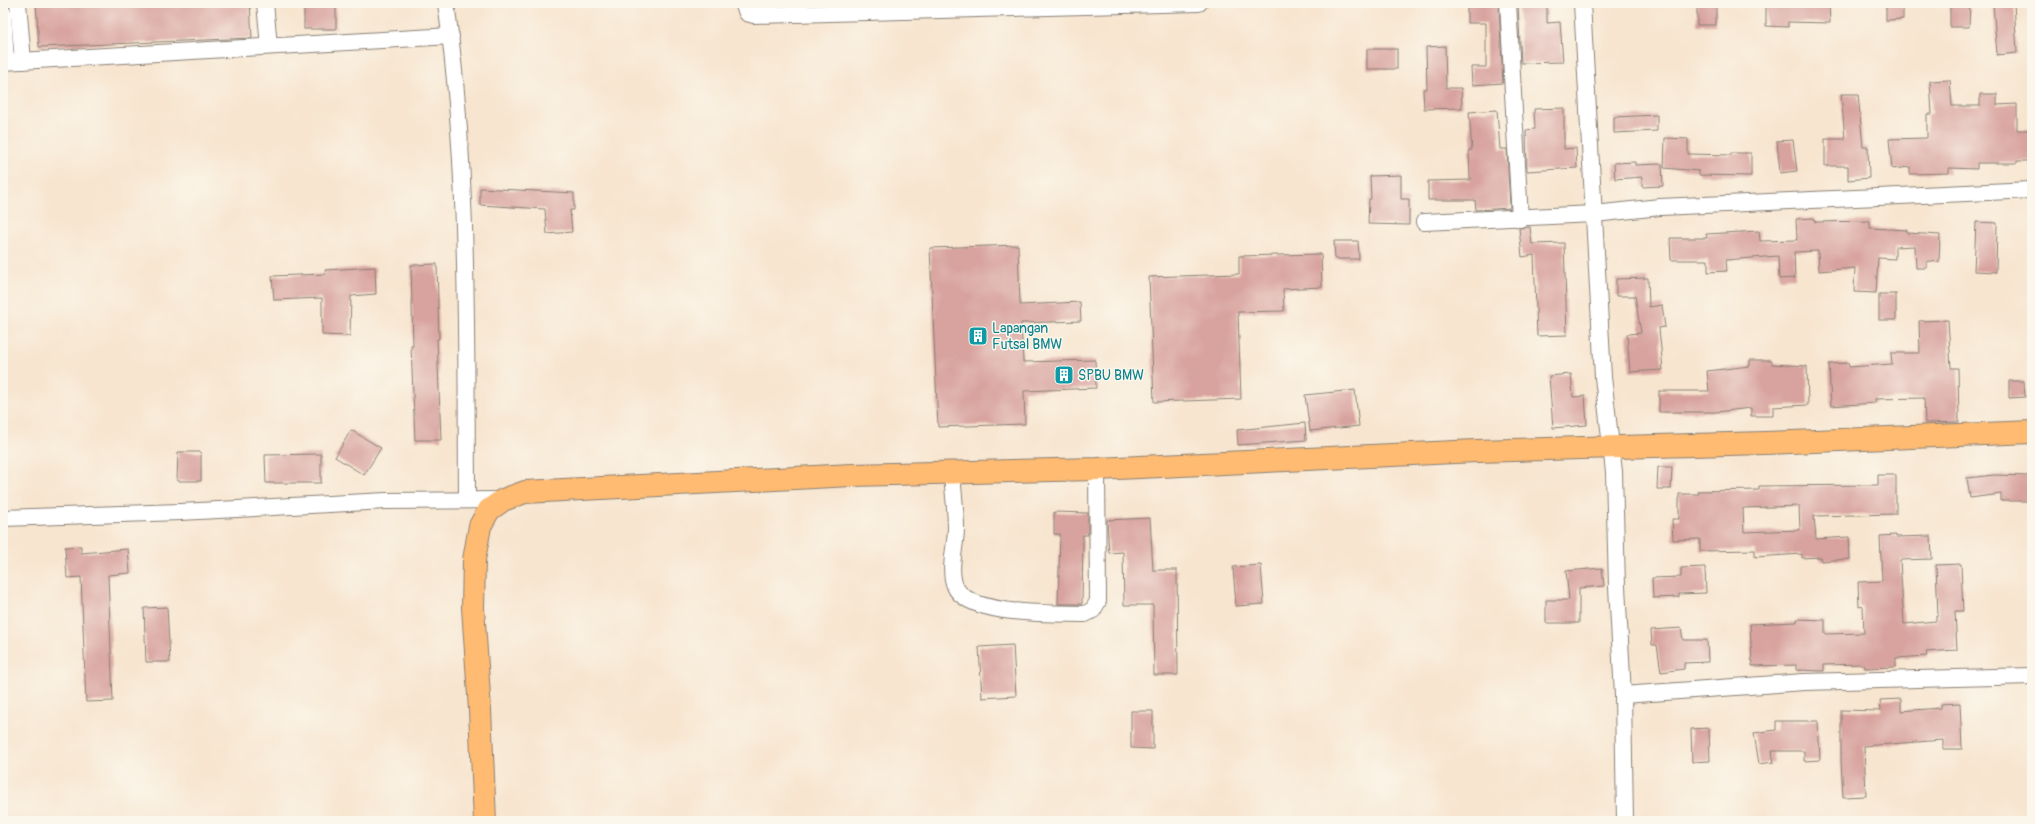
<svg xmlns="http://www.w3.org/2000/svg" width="2035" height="824" viewBox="0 0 2035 824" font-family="Pangolin,sans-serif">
<rect width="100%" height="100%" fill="#fbf7ec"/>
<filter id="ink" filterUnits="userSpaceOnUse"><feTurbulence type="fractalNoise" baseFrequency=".025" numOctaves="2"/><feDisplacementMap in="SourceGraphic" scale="8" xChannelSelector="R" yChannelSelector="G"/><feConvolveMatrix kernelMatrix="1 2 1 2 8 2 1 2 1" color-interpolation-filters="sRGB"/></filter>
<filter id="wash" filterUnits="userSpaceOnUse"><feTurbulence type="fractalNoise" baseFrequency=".012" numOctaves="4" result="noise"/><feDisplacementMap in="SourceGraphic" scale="16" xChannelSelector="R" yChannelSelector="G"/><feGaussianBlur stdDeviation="0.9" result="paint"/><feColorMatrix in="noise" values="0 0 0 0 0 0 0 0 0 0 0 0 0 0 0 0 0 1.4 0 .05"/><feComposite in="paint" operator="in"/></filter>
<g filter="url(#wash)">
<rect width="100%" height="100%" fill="#f7e5cf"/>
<g id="blocks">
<!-- building -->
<g fill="#d8a29e" fill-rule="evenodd">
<polygon points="36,3 250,3 252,38 39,47"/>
<rect x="304" y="3" width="32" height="26"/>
<polygon points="1467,3 1499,3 1503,83 1472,85 1471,67 1486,67 1486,23 1467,23"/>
<polygon points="1518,3 1547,3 1547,23 1560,22 1563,62 1521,63"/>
<rect x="1697" y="3" width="19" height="22"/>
<polygon points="1766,3 1829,3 1830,23 1788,22 1788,27 1766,26"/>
<polygon points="1886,3 1903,3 1903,19 1886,20"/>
<polygon points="1950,3 1970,3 1969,27 1950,27"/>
<polygon points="1993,3 2014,3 2017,53 1997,55"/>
<polygon points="1445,46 1446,88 1461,88 1462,108 1424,109 1423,89 1427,89 1426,47"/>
<rect x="1367" y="49" width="30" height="20"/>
<polygon points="1950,80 1952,106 1980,106 1980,94 1997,94 1997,105 2017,104 2017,130 2032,130 2032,161 2017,161 2017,163 1977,163 1977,169 1949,168 1949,173 1910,174 1910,167 1892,169 1889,139 1927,138 1927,114 1932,114 1930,81"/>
<polygon points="1841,94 1858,94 1863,147 1868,147 1869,178 1848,180 1848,166 1825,166 1825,139 1845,139"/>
<polygon points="1564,108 1564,149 1576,148 1577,168 1527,171 1526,130 1535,129 1534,109"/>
<polygon points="1497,110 1500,149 1507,149 1510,208 1476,210 1475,200 1428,200 1428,181 1470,180 1469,150 1472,150 1469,112"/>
<polygon points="1657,115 1657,131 1614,133 1614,117"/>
<polygon points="1665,138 1688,139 1688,154 1731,155 1731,153 1751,153 1751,176 1699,175 1699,171 1664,168"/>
<polygon points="1793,140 1797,171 1780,173 1777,141"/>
<polygon points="1635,162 1635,165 1662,164 1663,186 1642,187 1642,177 1615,179 1614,163"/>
<polygon points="1401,175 1401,199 1409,199 1409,225 1368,224 1369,199 1371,199 1370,176"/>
<polygon points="480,188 574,193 574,210 570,210 572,232 547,234 545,209 480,205"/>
<polygon points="1814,218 1815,222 1870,221 1870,228 1907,230 1907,233 1940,235 1939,262 1927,261 1927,268 1916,268 1915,246 1895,247 1895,259 1878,258 1876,293 1854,292 1855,268 1819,271 1818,251 1794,252 1795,278 1779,279 1778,256 1726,260 1727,271 1708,272 1708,260 1671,260 1670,238 1707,238 1706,234 1759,231 1760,241 1797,240 1796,219"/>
<polygon points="1976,222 1997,223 1996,272 1974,271"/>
<polygon points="1530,227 1532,244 1564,243 1567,335 1537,336 1534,255 1522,257 1519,228"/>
<polygon points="1334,241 1358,241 1359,259 1335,259"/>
<polygon points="1018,245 1020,305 1080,302 1081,321 1021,323 1023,362 1095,360 1096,388 1024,391 1025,424 938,427 930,248"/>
<polygon points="1321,254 1322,287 1283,289 1284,311 1238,312 1241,399 1154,402 1149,277 1239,274 1239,256"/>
<polygon points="437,264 439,339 437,339 441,440 415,440 411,346 413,346 411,265"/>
<polygon points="375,267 376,294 351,296 350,336 322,335 322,298 274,300 272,276 326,274 325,270"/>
<polygon points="1648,278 1649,307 1662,305 1665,327 1659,328 1663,370 1630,372 1627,334 1641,333 1635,296 1616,296 1616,279"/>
<rect x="1879" y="294" width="17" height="26"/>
<polygon points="1948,320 1951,368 1958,368 1959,422 1925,423 1924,398 1875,399 1875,403 1831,406 1829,364 1848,363 1849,367 1892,364 1891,353 1920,353 1919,321"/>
<polygon points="1750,360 1772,360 1772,364 1807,366 1808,405 1773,407 1773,416 1751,416 1751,408 1716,412 1659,412 1659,391 1709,391 1707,371 1750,366"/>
<polygon points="1571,374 1573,397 1585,396 1587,425 1553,428 1549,376"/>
<polygon points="2009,381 2024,381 2025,397 2009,398"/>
<polygon points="1355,390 1359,426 1310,431 1305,395"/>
<polygon points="1305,423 1306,440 1238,445 1237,430"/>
<polygon points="351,430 381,448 364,475 335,457"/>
<polygon points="178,452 201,452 201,481 177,481"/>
<polygon points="321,454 321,483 266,483 265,455"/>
<polygon points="1658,467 1672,467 1671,489 1657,489"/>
<path d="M1878,475H1896V514L1814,516L1816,539L1849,537L1850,559L1821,561L1820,557L1802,558V554L1755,557V550L1700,551V539L1673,540L1672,519H1679V494H1699L1698,491L1759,490V486L1878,485ZM1799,506L1800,530L1744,532L1743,508Z"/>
<polygon points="1994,475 2029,476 2030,501 2001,501 2001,494 1970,498 1967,478"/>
<polygon points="1054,512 1088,513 1088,535 1083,535 1082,604 1058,604 1060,534 1054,534"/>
<polygon points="1150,518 1153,570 1177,570 1178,675 1154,675 1153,605 1124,605 1123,552 1109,553 1107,520"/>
<polygon points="1896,535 1896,537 1931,536 1932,559 1900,560 1904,624 1936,621 1936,616 1938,616 1936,565 1961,564 1963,611 1955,611 1957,650 1926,652 1927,656 1896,658 1896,667 1865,668 1864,664 1824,665 1824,671 1796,670 1796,665 1752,666 1750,624 1797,622 1797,619 1825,620 1825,634 1864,633 1863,606 1859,607 1858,582 1882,581 1880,536"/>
<polygon points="81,546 81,553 128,549 130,573 108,575 113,701 86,702 81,577 67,578 65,547"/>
<polygon points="1261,565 1264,604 1236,606 1233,567"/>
<polygon points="1705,567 1706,593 1679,594 1679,597 1653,598 1652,578 1681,577 1681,568"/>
<polygon points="1602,568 1604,586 1579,588 1579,623 1546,623 1546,600 1569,600 1566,571"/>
<polygon points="167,607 170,662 146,662 144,608"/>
<polygon points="1681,628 1683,640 1707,640 1708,662 1684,663 1684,669 1661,672 1657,645 1652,645 1651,630"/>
<polygon points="1013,645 1016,696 982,698 979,647"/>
<polygon points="1901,699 1901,711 1941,708 1941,704 1960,703 1962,749 1943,749 1943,740 1864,746 1866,796 1843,797 1841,760 1841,710 1881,711 1880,700"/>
<polygon points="1131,711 1153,711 1153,749 1131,748"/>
<polygon points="1776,721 1818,721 1820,760 1804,761 1804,751 1772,751 1774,762 1759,764 1754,733 1776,730"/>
<polygon points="1709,728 1710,761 1692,762 1691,729"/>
</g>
</g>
</g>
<g filter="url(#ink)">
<use href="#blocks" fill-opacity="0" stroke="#8a8076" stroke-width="1"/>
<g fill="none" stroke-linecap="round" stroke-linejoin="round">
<!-- minor casing -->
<g stroke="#8a8076" stroke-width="18">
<g id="minor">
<polyline points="18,3 23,61"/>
<polyline points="265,3 269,46"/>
<path d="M446,3C469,168 466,334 467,500"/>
<polyline points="743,3 747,13 754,15 1199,3"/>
<polyline points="1508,3 1520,219"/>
<polyline points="1582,3 1603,377 1614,472 1617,587 1623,695 1625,821"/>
<polyline points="3,13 6,62"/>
<polyline points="3,62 451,36"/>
<polyline points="1424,222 1594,214 1660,207 2032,190"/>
<path d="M952,473C953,491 956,510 956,528C956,546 948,569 955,586C967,617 1057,613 1085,614L1093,610L1098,601L1097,469"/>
<polyline points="3,518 180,512 386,501 503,500"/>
<polyline points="1623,695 1804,682 2032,676"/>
</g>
</g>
<!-- highway casing -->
<g stroke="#8a8076" stroke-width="24">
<polyline id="highway" points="485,821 480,710 473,608 474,560 480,526 489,510 503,500 525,492 852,475 1097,469 1476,451 1765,443 2032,432"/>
</g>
<!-- minor -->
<use href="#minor" stroke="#fff" stroke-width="16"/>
<!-- highway -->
<use href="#highway" stroke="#ffbb71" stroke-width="22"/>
</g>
</g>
<!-- icons -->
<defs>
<g id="building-square" transform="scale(1)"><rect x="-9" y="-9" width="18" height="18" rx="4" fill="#0f9aa8" stroke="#fbf7ec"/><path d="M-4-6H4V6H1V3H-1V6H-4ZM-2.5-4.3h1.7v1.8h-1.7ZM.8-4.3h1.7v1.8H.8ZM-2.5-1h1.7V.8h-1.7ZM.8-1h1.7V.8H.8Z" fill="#fff"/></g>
</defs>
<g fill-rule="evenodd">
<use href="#building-square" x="978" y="336"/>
<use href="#building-square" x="1064" y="375"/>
</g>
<g text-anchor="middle" stroke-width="3" stroke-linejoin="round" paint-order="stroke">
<!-- culture labels -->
<g font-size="14" fill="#0d838f" stroke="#fbf7ec" text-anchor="start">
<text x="992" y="333">Lapangan<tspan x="992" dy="16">Futsal BMW</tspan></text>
<text x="1078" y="380">SPBU BMW</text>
</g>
</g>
<!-- margin -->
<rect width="2035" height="824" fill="none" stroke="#fbf7ec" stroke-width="16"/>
</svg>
